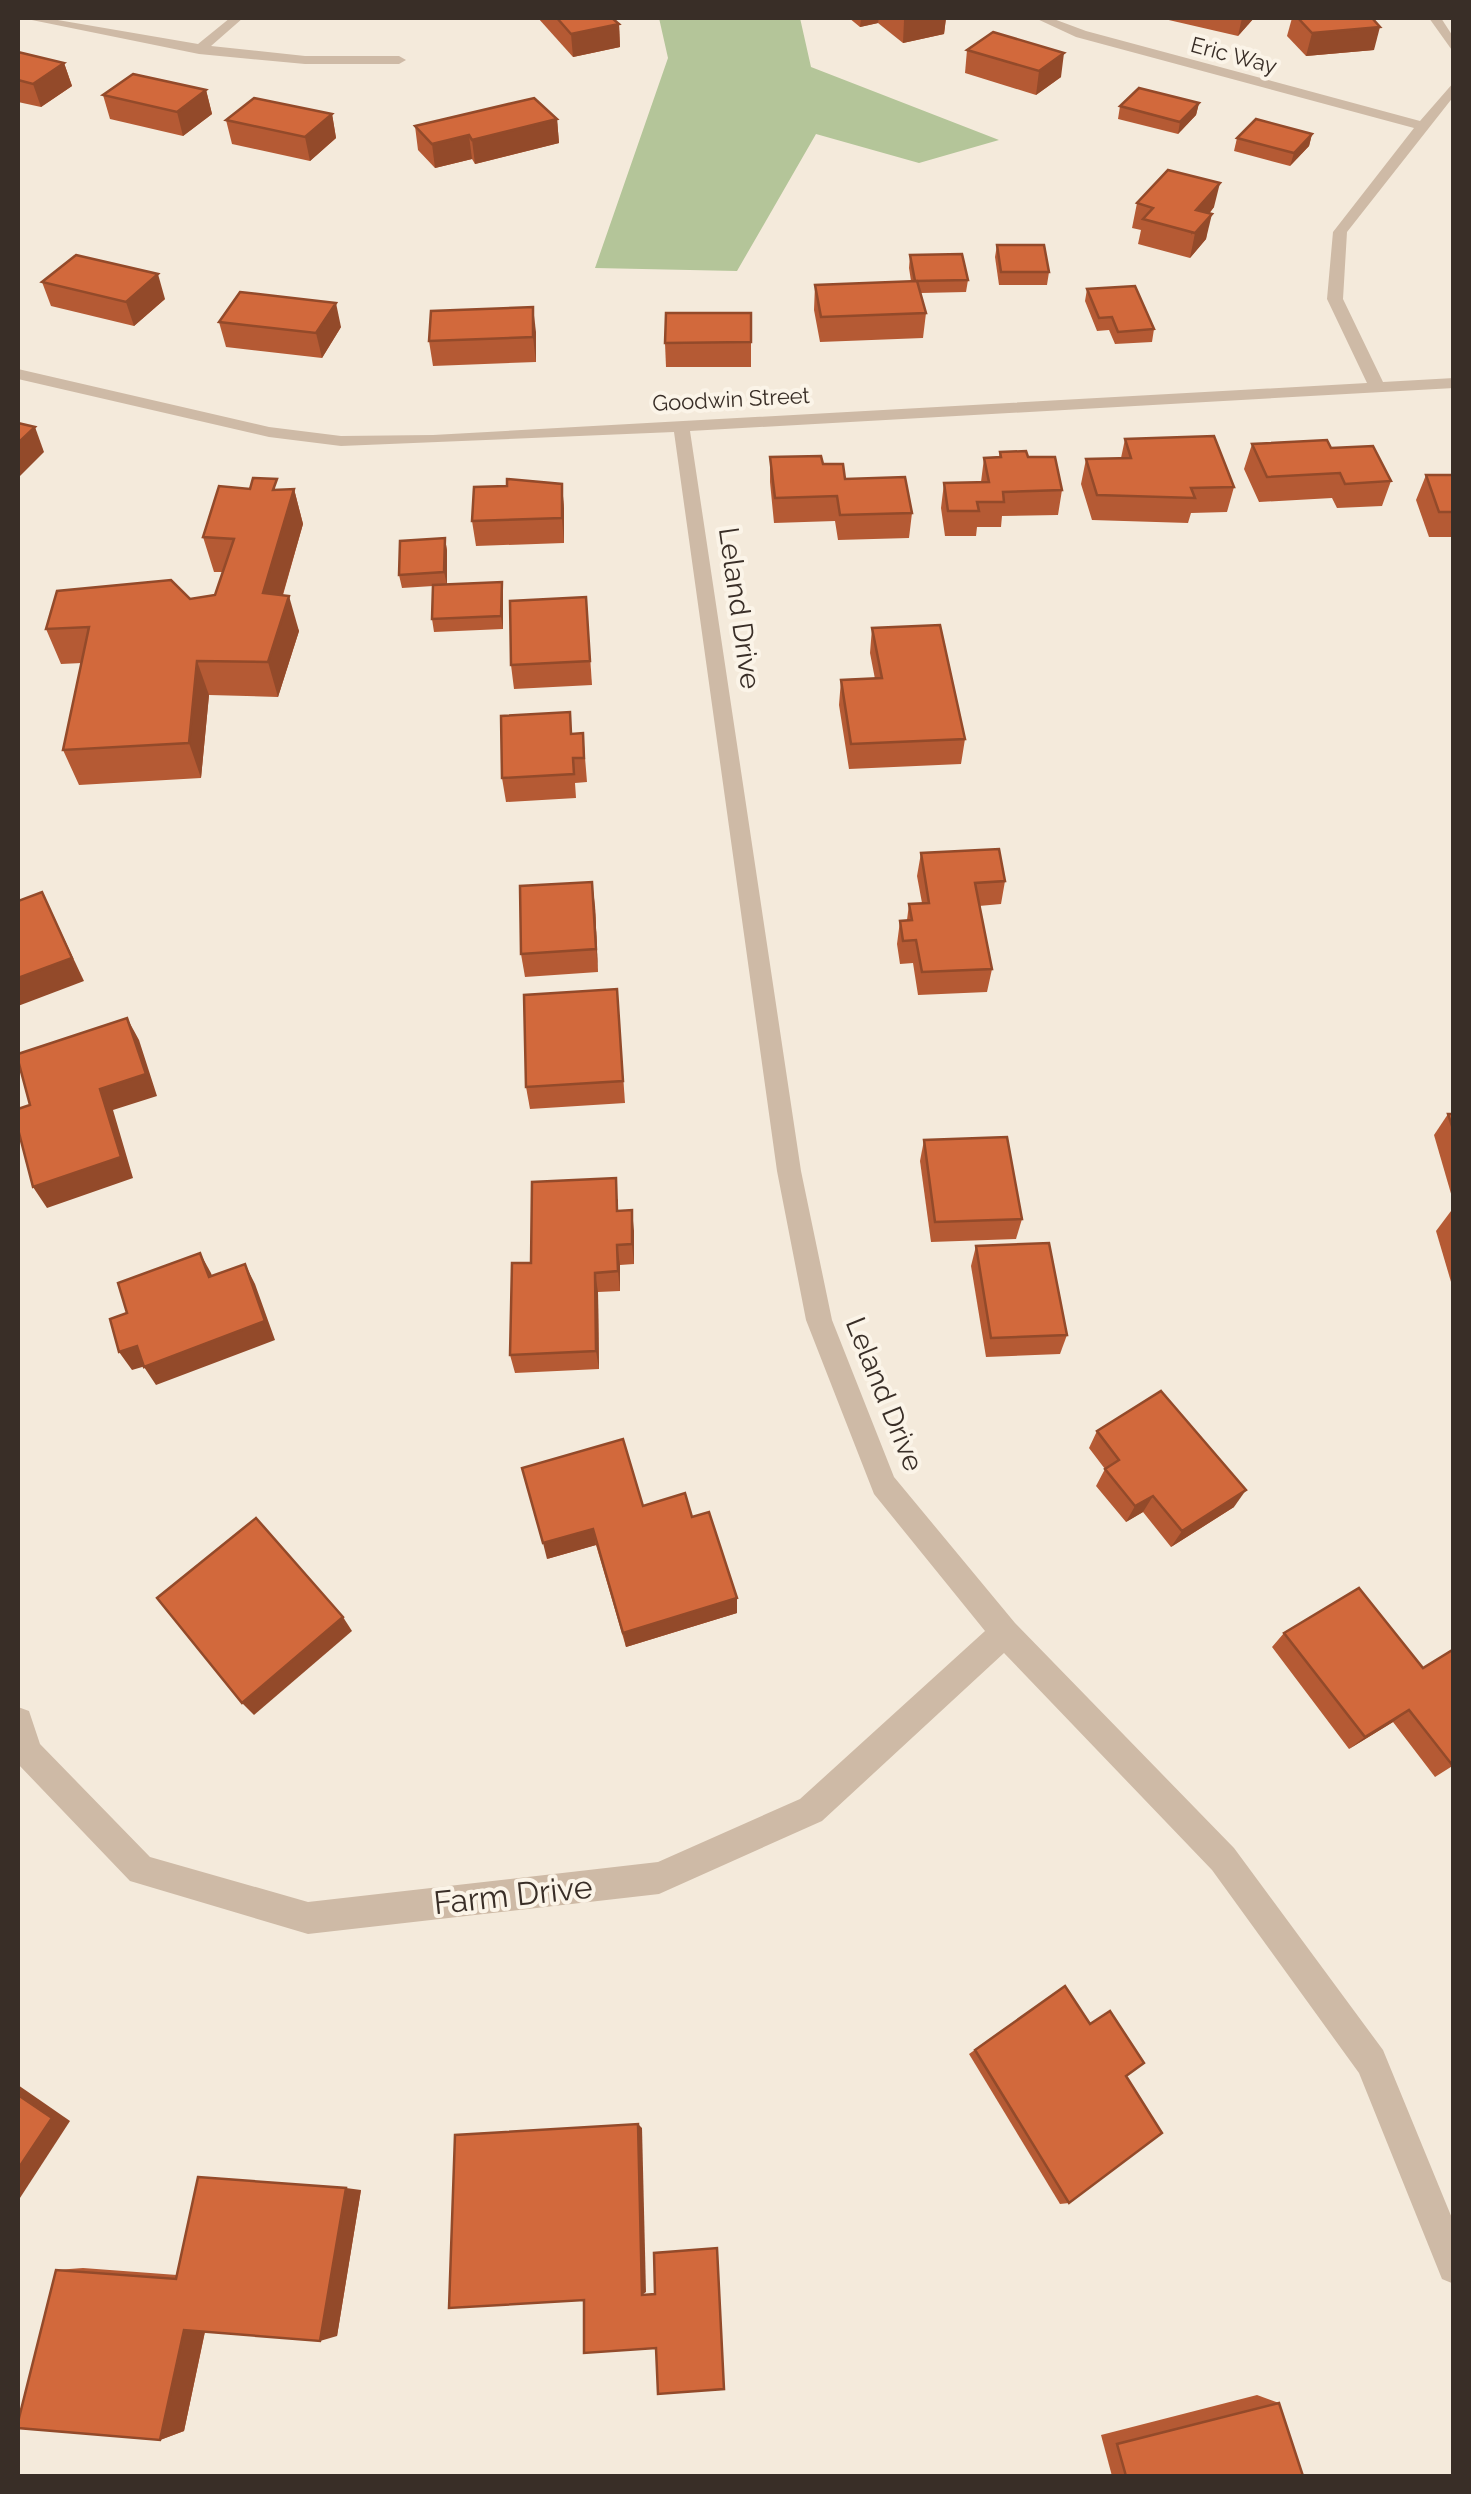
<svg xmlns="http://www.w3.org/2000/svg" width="1471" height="2494" viewBox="0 0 1471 2494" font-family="Raleway,sans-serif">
<rect width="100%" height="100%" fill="#f4eadb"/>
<!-- green -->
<polygon fill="#b4c599" points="659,18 800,18 811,67 999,140 919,163 816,134 737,271 595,268 668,58"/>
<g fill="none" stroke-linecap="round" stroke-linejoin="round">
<!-- minor -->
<g fill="#cebaa6" fill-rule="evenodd">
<polygon points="22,18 46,18 198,44 230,18 243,18 211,46 305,56 399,56 406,60 399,64 305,64 199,54"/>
<polygon points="1035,18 1051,18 1086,31 1420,121 1454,82 1454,96 1347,232 1343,299 1383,382 1454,378 1454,388 690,431 801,1171 832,1320 894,1477 1015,1623 1234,1848 1383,2050 1454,2223 1454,2284 1442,2279 1359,2073 1212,1870 1004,1653 822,1821 659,1894 308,1934 130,1881 18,1764 18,1707 29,1711 40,1744 150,1857 308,1902 658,1862 800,1799 985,1631 874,1494 806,1320 777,1171 674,432 341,446 269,437 18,379 18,369 269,427 341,436 433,435 1367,383 1327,299 1333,232 1414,128 1076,37"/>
<polygon points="1429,18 1441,18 1454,38 1454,53"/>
</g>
</g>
<!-- wall -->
<g fill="#b55a34">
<polygon points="538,18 612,18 619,24 620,47 573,57"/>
<polygon points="849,18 946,18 944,34 903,43 878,23 860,27"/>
<polygon points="1160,18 1254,18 1238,36"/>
<polygon points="1292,18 1372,18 1374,50 1306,56 1287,36"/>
<polygon points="967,50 1061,77 1036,95 965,73"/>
<polygon points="18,52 64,63 72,86 41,107 18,102"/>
<polygon points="206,90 212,114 183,136 110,119 103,95"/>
<polygon points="1199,103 1196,115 1178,134 1118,119 1120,106"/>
<polygon points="332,114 336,138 310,161 232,144 226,120"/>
<polygon points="557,119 559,143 475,164 472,159 435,168 418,150 415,126"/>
<polygon points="1312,134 1309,146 1290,166 1234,151 1237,138"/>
<polygon points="1137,203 1214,207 1209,214 1206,239 1190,258 1138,244 1141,230 1132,228"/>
<polygon points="997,245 1049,272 1047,285 999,285 995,257"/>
<polygon points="910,255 968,280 966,292 921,293 926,313 923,338 820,342 814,310 815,285 911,281 909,268"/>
<polygon points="42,282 165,299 134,326 51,306"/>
<polygon points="1087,289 1154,329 1152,342 1115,344 1109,330 1097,331 1085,301"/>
<polygon points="751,313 751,367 666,367 665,343"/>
<polygon points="219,322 341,327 322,358 226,347"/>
<polygon points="536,332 536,362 433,366 429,341"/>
<polygon points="1125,439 1234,487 1227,512 1191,513 1188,523 1092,520 1081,484 1086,459 1121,458"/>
<polygon points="1252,444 1331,448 1391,481 1382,506 1337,508 1332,498 1259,502 1244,469"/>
<polygon points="1000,452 1028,457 1062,490 1058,515 1002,516 1001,527 977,527 976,536 945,536 941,508 944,483 981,482 984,458 999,457"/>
<polygon points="770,457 823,464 845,479 912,513 909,538 838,540 835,521 774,523 770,482"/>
<polygon points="1426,475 1454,475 1454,537 1429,537 1416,500"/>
<polygon points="562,484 564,509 564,543 476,546 472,521"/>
<polygon points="250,489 294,489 303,524 283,595 299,631 278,697 209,695 201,778 79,785 63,750 82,663 61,664 46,629 190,599 215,595 223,572 214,572 203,537"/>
<polygon points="445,538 447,551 447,584 502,582 503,595 503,629 434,632 432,619 433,586 402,588 399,575"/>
<polygon points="586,597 592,685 514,689 511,665"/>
<polygon points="872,628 965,739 961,764 849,769 839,705 841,680 875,679 870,653"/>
<polygon points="583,733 587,782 575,783 576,798 506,802 502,778 572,734"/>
<polygon points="921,853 1005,881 1001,904 979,906 992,969 987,992 918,995 913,963 900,964 897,944 900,921 907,920 909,904 922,903 917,876"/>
<polygon points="595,906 598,972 525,977 521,954"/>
<polygon points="617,989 625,1103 530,1109 526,1087"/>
<polygon points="1448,1114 1454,1114 1454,1204 1434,1135"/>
<polygon points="924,1140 1022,1219 1016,1239 931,1242 920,1161"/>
<polygon points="618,1199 618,1211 634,1231 634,1264 620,1265 620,1291 598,1292 599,1369 515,1373 510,1355 531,1263"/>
<polygon points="1451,1211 1454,1211 1454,1292 1436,1231"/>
<polygon points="976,1246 1067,1335 1060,1354 986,1357 971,1266"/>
<polygon points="1097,1431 1234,1507 1171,1547 1143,1512 1126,1522 1096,1486 1105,1469 1089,1448"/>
<polygon points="643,1506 692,1517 737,1598 737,1613 626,1647 596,1545 547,1559"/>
<polygon points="1359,1588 1454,1765 1435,1777 1393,1722 1349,1749 1272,1647 1284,1633"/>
<polygon points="1065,1986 1069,2203 1060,2204 969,2054"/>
<polygon points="361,2190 337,2336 205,2332 184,2431 160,2440 56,2270 83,2268 177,2275"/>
<polygon points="1257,2395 1279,2403 1303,2476 1112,2476 1101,2435"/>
</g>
<!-- shaded-wall -->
<g fill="#934a2a">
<polygon points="861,18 879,18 878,23 860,27"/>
<polygon points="917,18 946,18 944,34 903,43 904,20"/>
<polygon points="1242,18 1254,18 1238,36"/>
<polygon points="619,24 620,47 573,57 571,34"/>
<polygon points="1380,27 1374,50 1306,56 1312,33"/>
<polygon points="1064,53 1061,77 1036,95 1039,71"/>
<polygon points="64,63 72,86 41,107 33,84"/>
<polygon points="206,90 212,114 183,136 177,112"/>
<polygon points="1199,103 1196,115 1178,134 1180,122"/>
<polygon points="332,114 336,138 310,161 305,137"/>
<polygon points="557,119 559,143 475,164 472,140"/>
<polygon points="1312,134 1309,146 1290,166 1294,153"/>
<polygon points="469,135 472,159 435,168 432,144"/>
<polygon points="1220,183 1214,207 1191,235 1196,210"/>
<polygon points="1212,214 1206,239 1190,258 1195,233"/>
<polygon points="158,274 165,299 134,326 126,302"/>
<polygon points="336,303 341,327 322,358 316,333"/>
<polygon points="533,307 536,332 536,362 533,337"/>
<polygon points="35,427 44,452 18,478 18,443"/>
<polygon points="562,484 564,509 564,543 562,518"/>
<polygon points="294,489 303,524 273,628 263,593"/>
<polygon points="445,538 447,551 447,585 444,572"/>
<polygon points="502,582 503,595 503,629 501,616"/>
<polygon points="289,596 299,631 278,697 268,662"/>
<polygon points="197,661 209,695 201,778 189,743"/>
<polygon points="592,882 595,906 598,972 596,949"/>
<polygon points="42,892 84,981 18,1006 18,978"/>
<polygon points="127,1018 139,1040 157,1096 113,1110 133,1178 47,1208 33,1187 100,1089"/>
<polygon points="632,1210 634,1231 634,1264 632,1244"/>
<polygon points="617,1245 620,1265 620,1291 618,1271"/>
<polygon points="200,1253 211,1273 220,1297 209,1277"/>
<polygon points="245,1264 255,1284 275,1340 156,1385 144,1367 149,1365 132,1370 119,1352"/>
<polygon points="595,1273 598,1292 599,1369 596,1351"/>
<polygon points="1246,1490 1234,1507 1171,1547 1182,1531"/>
<polygon points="1153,1496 1143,1512 1126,1522 1135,1506"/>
<polygon points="593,1529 596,1545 547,1559 543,1543"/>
<polygon points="737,1598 737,1613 626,1647 623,1633"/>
<polygon points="343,1617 352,1631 254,1715 242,1703"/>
<polygon points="1409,1710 1393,1722 1349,1749 1365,1737"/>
<polygon points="18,2085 70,2121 18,2201"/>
<polygon points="638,2124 642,2128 646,2292 642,2295"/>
<polygon points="346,2188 361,2190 337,2336 320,2341"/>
<polygon points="206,2326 184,2431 160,2440 184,2330"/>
</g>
<!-- building -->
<g fill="#d2693c" stroke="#934a2a" stroke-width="2.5">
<polygon points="557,18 612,18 619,24 571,34"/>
<polygon points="1298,18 1372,18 1380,27 1312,33"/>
<polygon points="993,32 1064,53 1039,71 967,50"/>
<polygon points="18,52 64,63 33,84 18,80"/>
<polygon points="133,74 206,90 177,112 103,95"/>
<polygon points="1139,88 1199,103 1180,122 1120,106"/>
<polygon points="254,98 332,114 305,137 226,120"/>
<polygon points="534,98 557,119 472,140 469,135 432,144 415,126"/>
<polygon points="1256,119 1312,134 1294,153 1237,138"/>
<polygon points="1168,170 1220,183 1196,210 1212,214 1195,233 1143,219 1153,208 1137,203"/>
<polygon points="997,245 1044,245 1049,272 1001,272"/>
<polygon points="962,254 968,280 915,281 910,255"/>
<polygon points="76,255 158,274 126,302 42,282"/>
<polygon points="917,281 926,313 821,317 815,285"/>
<polygon points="1135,286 1154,329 1118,332 1112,317 1099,318 1087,289"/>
<polygon points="240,292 336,303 316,333 219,322"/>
<polygon points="533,307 533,337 429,341 431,311"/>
<polygon points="666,313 751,313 751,342 665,343"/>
<polygon points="18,423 35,427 18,443"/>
<polygon points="1214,436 1234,487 1191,488 1195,498 1097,495 1086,459 1131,458 1125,439"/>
<polygon points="1327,440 1331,448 1373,446 1391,481 1345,484 1340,473 1267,477 1252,444"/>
<polygon points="1026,451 1028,457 1055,457 1062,490 1003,492 1004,502 977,502 979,511 948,511 944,483 989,482 984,458 1001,457 1000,452"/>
<polygon points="821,456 823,464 843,464 845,479 905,477 912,513 840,515 837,496 775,498 770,457"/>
<polygon points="1426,475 1454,475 1454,512 1439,512"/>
<polygon points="253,478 277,479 273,490 294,489 263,593 289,596 268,662 197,661 189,743 63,750 89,627 46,629 57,591 171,580 190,599 215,595 234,539 203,537 219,486 250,489"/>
<polygon points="507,479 562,484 562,518 472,521 474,487 507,486"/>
<polygon points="445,538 444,572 399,575 400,541"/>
<polygon points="502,582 501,616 432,619 433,585"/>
<polygon points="586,597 590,661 511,665 510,601"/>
<polygon points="940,625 965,739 851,744 841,680 882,678 872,628"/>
<polygon points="570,712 571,734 583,733 584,758 573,758 574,774 502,778 501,716"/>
<polygon points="999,849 1005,881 975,883 992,969 922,972 916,940 903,941 900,921 912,920 909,904 929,903 921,853"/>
<polygon points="592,882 596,949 521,954 520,886"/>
<polygon points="42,892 72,958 18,978 18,901"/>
<polygon points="617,989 623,1081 526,1087 524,995"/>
<polygon points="127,1018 146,1074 100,1089 121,1157 33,1187 18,1129 18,1109 30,1105 18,1060 18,1054"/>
<polygon points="1448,1114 1454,1114 1454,1132"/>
<polygon points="1007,1137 1022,1219 935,1222 924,1140"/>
<polygon points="616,1178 617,1211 632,1210 632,1244 617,1245 618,1271 595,1273 596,1351 510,1355 512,1263 531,1263 532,1182"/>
<polygon points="1049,1243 1067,1335 991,1338 976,1246"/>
<polygon points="200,1253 209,1277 245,1264 265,1321 144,1367 137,1346 119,1352 110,1319 127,1313 118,1283"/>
<polygon points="1161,1391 1246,1490 1182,1531 1153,1496 1135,1506 1105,1469 1119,1460 1097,1431"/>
<polygon points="623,1439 643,1506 685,1493 692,1517 709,1512 737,1598 623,1633 593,1529 543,1543 522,1468"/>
<polygon points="256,1518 343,1617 242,1703 157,1598"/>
<polygon points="1359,1588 1423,1668 1454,1649 1453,1766 1409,1710 1365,1737 1284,1633"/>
<polygon points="1065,1986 1090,2024 1110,2011 1144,2063 1126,2076 1162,2133 1069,2203 975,2050"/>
<polygon points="18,2095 52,2118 18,2169"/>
<polygon points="638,2124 642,2295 655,2294 654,2253 717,2248 724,2389 658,2394 656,2348 584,2353 584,2300 449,2308 455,2135"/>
<polygon points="198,2177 346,2188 320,2341 184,2330 160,2440 18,2428 18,2422 56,2270 176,2279"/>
<polygon points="1279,2403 1303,2476 1126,2476 1117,2444"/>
</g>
<g text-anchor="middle" stroke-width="8" stroke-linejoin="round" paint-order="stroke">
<!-- far-street labels -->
<g font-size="22" fill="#392e27" stroke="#fbf4e8">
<text transform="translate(1234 55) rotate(15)" y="8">Eric Way</text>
<text transform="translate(731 399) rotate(-3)" y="8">Goodwin Street</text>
</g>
<!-- street labels -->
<g font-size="28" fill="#392e27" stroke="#fbf4e8">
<text transform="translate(740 608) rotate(82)" y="10">Leland Drive</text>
<text transform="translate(885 1394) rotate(68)" y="10">Leland Drive</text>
</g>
<!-- near-street labels -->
<g font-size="32" fill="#392e27" stroke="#fbf4e8">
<text transform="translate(513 1895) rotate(-6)" y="11">Farm Drive</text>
</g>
</g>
<!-- border -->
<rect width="1471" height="2494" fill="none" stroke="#392e27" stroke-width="40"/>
</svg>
